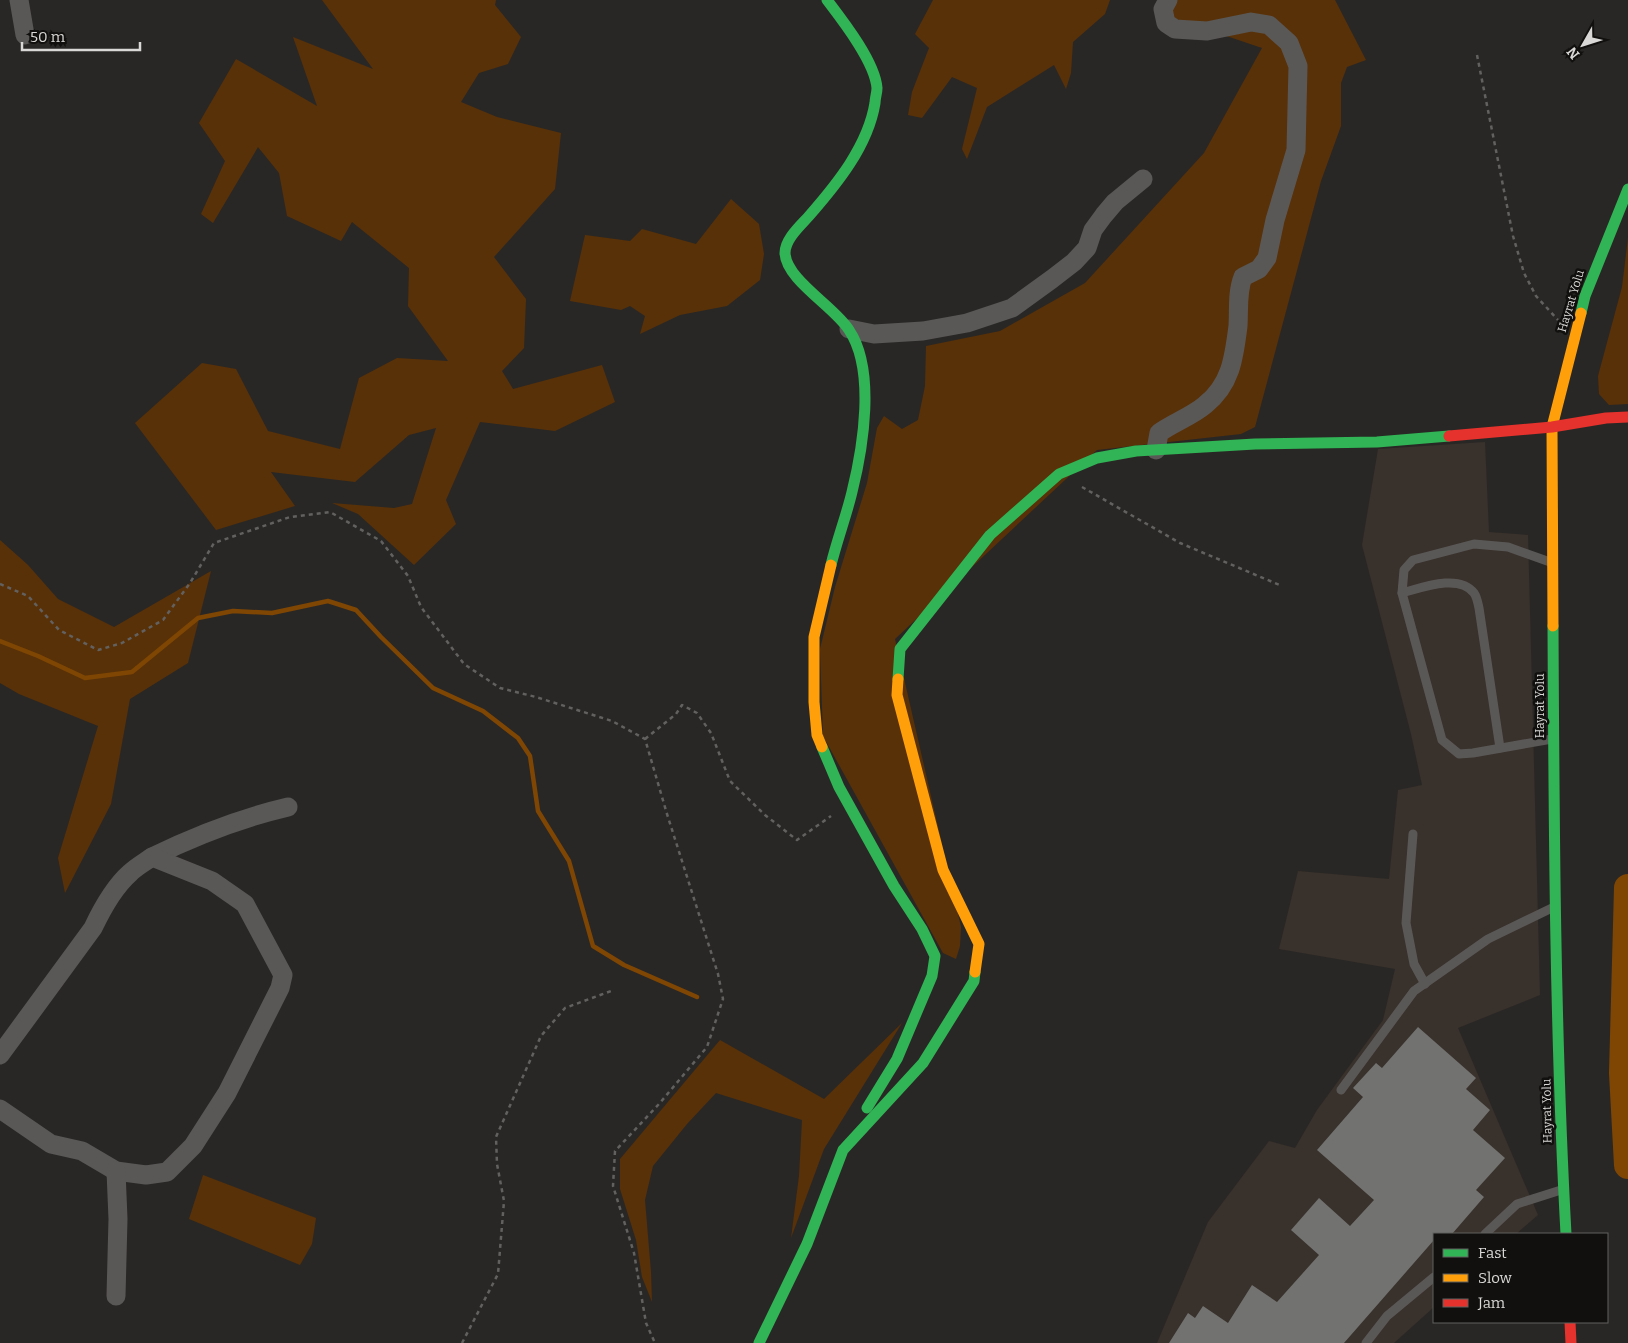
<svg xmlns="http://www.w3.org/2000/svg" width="1628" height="1343" viewBox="0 0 1628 1343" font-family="Bitter,serif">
<rect width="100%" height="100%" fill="#292725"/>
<!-- built -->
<polygon fill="#39312b" points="1485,442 1489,532 1528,535 1540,995 1458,1028 1538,1215 1516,1234 1434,1234 1434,1307 1394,1343 1157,1343 1208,1222 1269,1141 1295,1148 1317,1110 1383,1020 1395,969 1279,949 1298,871 1389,879 1398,790 1422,785 1411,734 1362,545 1378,449"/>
<!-- green -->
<g fill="#583108">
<polygon points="322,0 496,0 495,5 521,37 508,64 479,73 461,102 497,117 561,133 555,189 494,257 526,299 524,348 502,371 513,389 602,365 615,402 555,431 480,422 446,500 456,524 414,565 358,514 332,503 394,508 412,504 436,428 409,435 355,482 271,472 295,506 216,530 135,423 202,363 236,369 268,431 340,449 359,378 397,358 448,361 408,306 409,268 352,222 341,241 287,216 279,173 258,147 213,223 201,214 225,161 199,123 236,59 317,106 293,37 373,69"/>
<polygon points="933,0 1110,0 1105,14 1073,42 1071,73 1066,89 1054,65 987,107 967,159 962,149 977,88 952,77 922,118 908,115 912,92 929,48 915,34"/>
<polygon points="1173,0 1335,0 1366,60 1347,67 1341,83 1341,126 1321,181 1255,427 1241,434 1097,450 895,639 961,927 960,946 956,959 943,953 823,736 820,649 835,587 867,483 877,428 884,416 902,429 918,420 925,386 926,346 1000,331 1085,283 1204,153 1262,48 1170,17"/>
<polygon points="731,199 759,224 764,254 760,280 727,306 680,315 640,334 645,316 630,306 621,310 570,301 585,235 630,241 642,229 696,244"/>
<polygon points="1628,238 1628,404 1609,405 1599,394 1598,376 1622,287"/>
<polygon points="0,540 28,565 58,599 114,627 211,571 188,663 130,699 111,804 65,893 58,858 98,726 19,694 0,683"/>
<polygon points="902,1023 824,1149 791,1238 799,1176 802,1120 716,1093 687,1124 653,1166 645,1200 651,1272 652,1302 642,1277 636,1240 620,1189 620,1159 720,1040 824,1099"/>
<polygon points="203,1175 316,1218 312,1244 300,1265 189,1219"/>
</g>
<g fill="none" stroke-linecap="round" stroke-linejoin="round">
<!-- stream -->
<polyline stroke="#7f4603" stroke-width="4.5" points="0,641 38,656 85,678 132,672 198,618 233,611 272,613 328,601 356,610 381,637 433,688 483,711 518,738 530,756 538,811 569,861 593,946 624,965 697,997"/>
<!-- river -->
<polyline stroke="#7f4603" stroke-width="28" points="1628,888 1623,1073 1628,1165"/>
</g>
<!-- building -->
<polygon fill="#727271" points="1418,1027 1476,1078 1466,1089 1490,1110 1473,1130 1505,1158 1476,1190 1484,1197 1452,1234 1434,1234 1434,1240 1344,1343 1169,1343 1188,1313 1195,1318 1203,1306 1228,1323 1252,1285 1277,1302 1319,1255 1291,1230 1319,1198 1350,1226 1374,1200 1317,1150 1363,1097 1353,1088 1376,1063 1382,1068"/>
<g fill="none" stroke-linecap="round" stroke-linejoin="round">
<!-- path -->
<g stroke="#626160" stroke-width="2.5" stroke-dasharray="4 4" stroke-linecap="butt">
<polyline points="1477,55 1513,236 1524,273 1536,296 1558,320"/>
<polyline points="1082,487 1180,543 1282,586"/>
<polyline points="0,584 28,596 59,630 98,650 122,643 163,620 190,583 214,543 290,517 330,512 381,541 408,576 421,607 464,664 500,688 536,697 612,721 645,739 667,814 718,974 723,999 707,1047 659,1104 615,1151 613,1186 634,1253 646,1323 655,1343"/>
<polyline points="645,739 676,714 682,705 697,713 711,733 730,781 765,815 797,840 831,816"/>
<polyline points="462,1343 498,1274 504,1201 497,1164 496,1137 541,1036 565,1008 611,991"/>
</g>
<!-- lane -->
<g stroke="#5a5857" stroke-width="9">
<polyline points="1550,562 1508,547 1474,544 1413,560 1404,570 1402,593 1442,740 1459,754 1473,753 1552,739"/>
<path d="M1402,593C1421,588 1459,573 1474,593C1477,597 1478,604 1479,608L1500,748"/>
<polyline points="1413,834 1406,923 1414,964 1425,984"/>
<polyline points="1341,1090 1414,991 1488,939 1554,907"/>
<polyline points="1485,1234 1517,1204 1561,1190"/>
<polyline points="1366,1343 1387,1316 1434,1277"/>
</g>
<!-- street -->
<g stroke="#5a5857" stroke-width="19">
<polyline points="19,0 25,35"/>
<polyline points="849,329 874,334 923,331 967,323 1012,308 1052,279 1074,262 1087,248 1093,230 1104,215 1115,202 1143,179"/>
<path d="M1156,450L1159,433C1173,423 1192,416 1205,405C1231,384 1234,358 1238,326C1239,310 1237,292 1243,277L1259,269L1267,258L1275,220L1296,150L1298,66L1289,43L1269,25L1251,22L1207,31L1175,29L1166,23L1163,9L1168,0"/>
<path d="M152,857C195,836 241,818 288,807"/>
<path d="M0,1055L93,928C102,909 114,887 130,873C136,867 145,862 152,857L212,881L245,904L283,975L280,988L227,1093L193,1146L167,1172L146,1175L116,1171L82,1151L51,1144L0,1109"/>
<polyline points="116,1296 118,1219 116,1171"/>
</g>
<!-- fast -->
<g stroke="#30b455" stroke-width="11">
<path d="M827,0C843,21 875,62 877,88C877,93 875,98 875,103C868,146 837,184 809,216C801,225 785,239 785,253C786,280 835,307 849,330C876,370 863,448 852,492C846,517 837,540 831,565"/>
<polyline points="1581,313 1585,296 1628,189"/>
<path d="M1553,626C1554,829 1555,1032 1566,1234"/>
<polyline points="898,679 900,649 990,535 1059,474 1097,458 1136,451 1255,444 1377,442 1449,436"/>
<polyline points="822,747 839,787 894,886 922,929 935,956 932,976 897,1059 867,1108"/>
<polyline points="759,1343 807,1244 843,1150 923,1063 974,981 975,972"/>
</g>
<!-- slow -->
<g stroke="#ff9f0a" stroke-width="11">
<polyline points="1553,626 1552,427 1581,313"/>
<polyline points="898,679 897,695 943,870 979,944 975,972"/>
<polyline points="822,747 817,735 814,702 814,637 831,565"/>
</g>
<!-- jam -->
<g stroke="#e5322d" stroke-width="11">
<polyline points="1449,436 1552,427 1606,418 1628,417"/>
<polyline points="1570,1322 1571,1343"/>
</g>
</g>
<g text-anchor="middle" stroke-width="5" stroke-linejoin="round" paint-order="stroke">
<!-- street labels -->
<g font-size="12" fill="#dad8d6" stroke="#11100e">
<text transform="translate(1571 301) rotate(-73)" y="4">Hayrat Yolu</text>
<text transform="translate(1540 706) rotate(-90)" y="4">Hayrat Yolu</text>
<text transform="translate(1547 1111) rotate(-91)" y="4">Hayrat Yolu</text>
</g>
</g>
<!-- legend -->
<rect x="1433" y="1233" width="175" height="90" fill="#11100e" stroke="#61605e"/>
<rect x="1443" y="1249" width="25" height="8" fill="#30b455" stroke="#61605e"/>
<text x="1478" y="1258" font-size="15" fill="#dad8d6">Fast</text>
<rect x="1443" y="1274" width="25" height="8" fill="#ff9f0a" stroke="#61605e"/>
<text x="1478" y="1283" font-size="15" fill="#dad8d6">Slow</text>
<rect x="1443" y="1299" width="25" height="8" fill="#e5322d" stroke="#61605e"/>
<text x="1478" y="1308" font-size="15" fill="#dad8d6">Jam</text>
<!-- north arrow -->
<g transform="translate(1583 45) rotate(231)" stroke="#11100e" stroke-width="4" paint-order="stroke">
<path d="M0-4L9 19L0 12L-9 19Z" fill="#dad8d6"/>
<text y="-8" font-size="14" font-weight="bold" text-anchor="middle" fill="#dad8d6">N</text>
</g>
<!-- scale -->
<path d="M22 42v8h118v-8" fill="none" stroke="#dad8d6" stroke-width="2.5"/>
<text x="30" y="42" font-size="15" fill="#dad8d6" stroke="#11100e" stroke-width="4" paint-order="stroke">50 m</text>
</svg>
